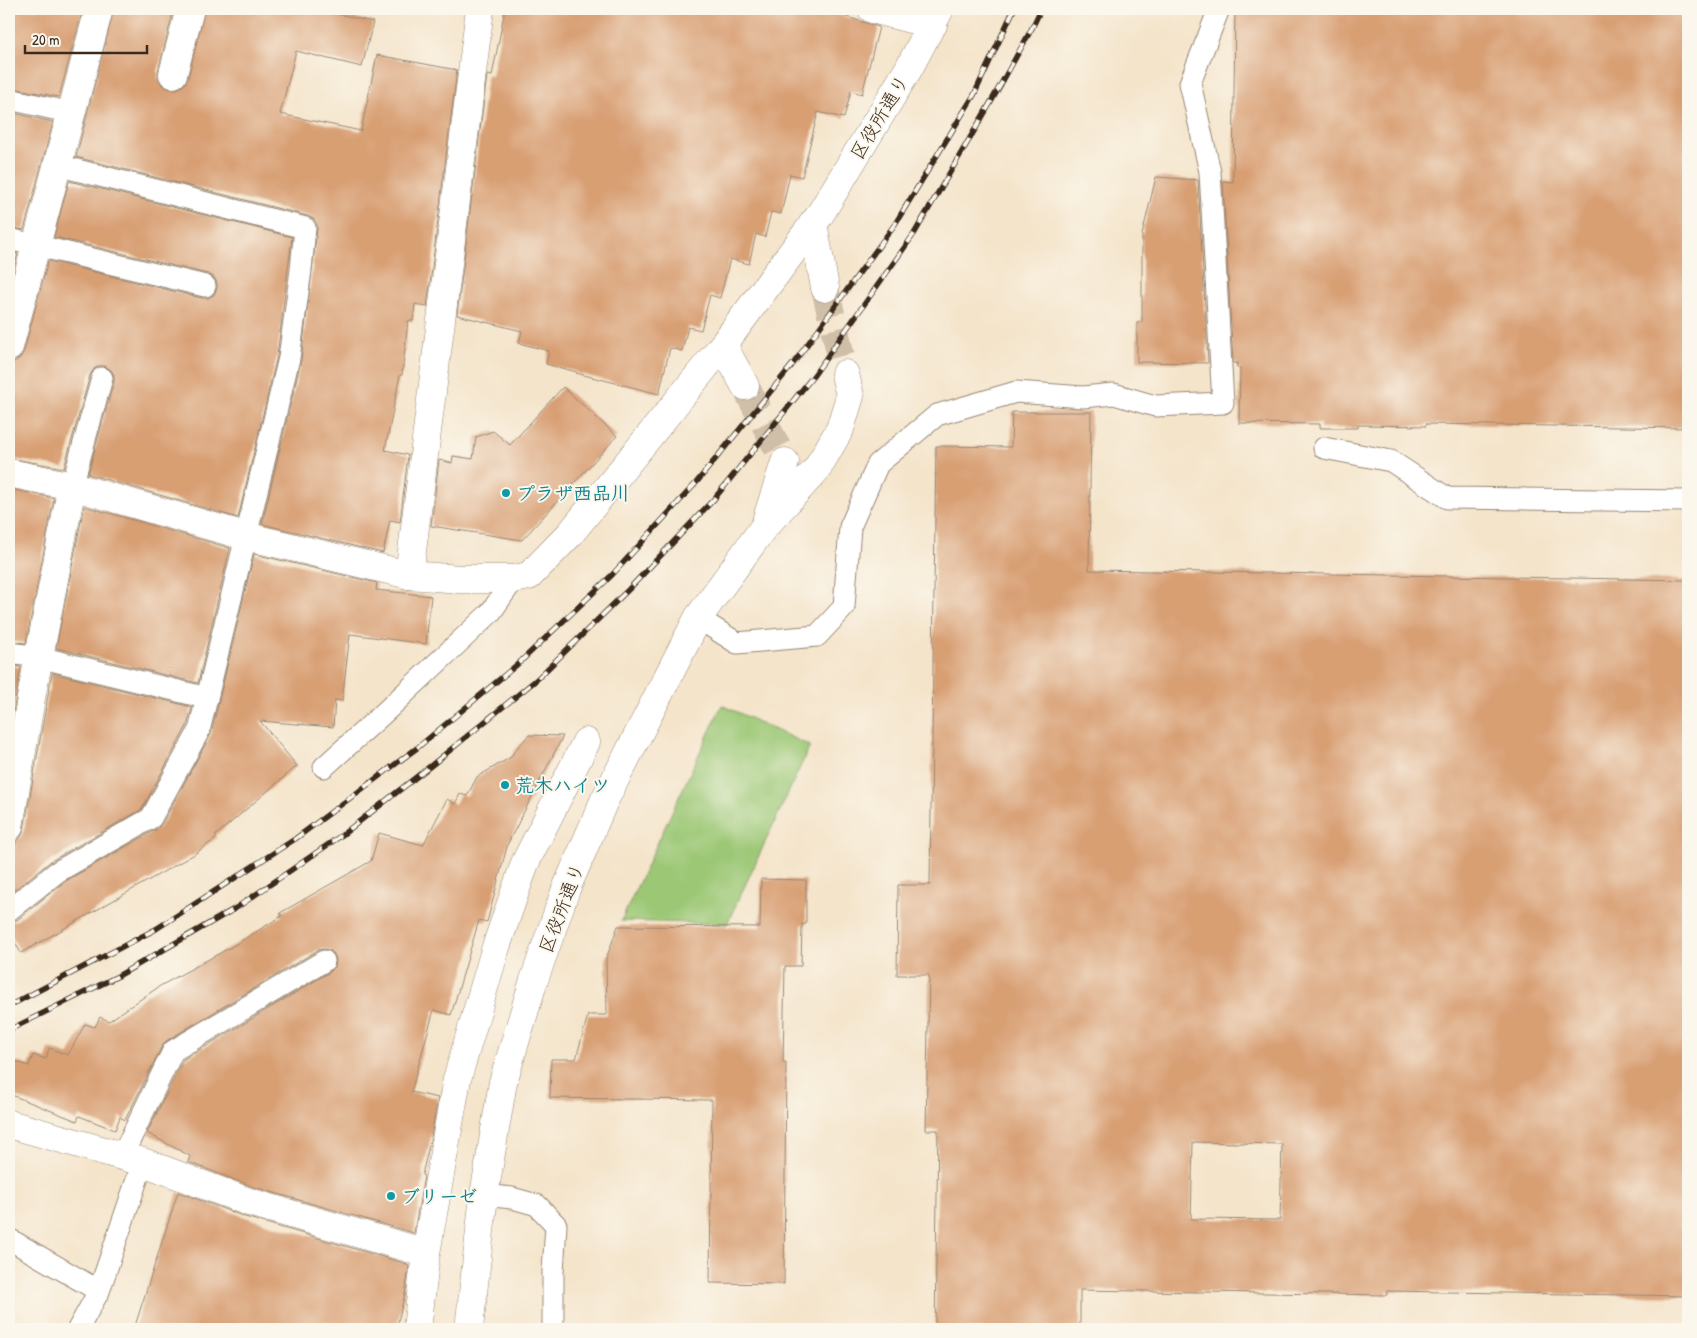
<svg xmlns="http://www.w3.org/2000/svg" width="1697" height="1338" viewBox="0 0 1697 1338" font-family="'Patrick Hand','Klee One',sans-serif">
<rect width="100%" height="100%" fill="#fbf7ec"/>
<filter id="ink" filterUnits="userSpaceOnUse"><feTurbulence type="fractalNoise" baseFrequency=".02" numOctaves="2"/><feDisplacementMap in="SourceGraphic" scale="10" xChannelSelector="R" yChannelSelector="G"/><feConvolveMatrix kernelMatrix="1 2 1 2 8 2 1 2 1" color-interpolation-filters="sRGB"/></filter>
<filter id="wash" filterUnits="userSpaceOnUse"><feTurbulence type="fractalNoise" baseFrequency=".0096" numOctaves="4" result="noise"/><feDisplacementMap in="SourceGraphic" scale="20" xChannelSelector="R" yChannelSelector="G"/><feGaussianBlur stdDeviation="1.12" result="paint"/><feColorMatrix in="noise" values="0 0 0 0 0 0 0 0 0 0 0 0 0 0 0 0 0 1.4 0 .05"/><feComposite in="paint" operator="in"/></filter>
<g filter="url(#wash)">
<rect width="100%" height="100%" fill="#f4e4ca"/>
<!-- green -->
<polygon fill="#9cc876" stroke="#6c794a" points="722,705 810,746 727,924 621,921"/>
<g id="blocks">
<!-- building -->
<g fill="#d89f73" fill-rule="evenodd">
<polygon points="9,9 83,9 59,97 9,87"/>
<polygon points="114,9 174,9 158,71 158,78 162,85 170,89 177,89 184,85 188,78 205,9 317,9 373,22 362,67 296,51 280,114 361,131 377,55 457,70 427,307 415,304 413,321 408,321 402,375 400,375 385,450 408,455 400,522 390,520 383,553 262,524 301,360 317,229 317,224 314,219 308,216 76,157"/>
<polygon points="505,9 792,9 840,15 879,27 862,94 851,91 844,118 818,112 802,177 790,174 781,214 771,212 765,237 756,234 749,264 730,259 720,298 710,295 701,330 688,327 682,351 670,348 659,394 576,373 577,372 546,364 549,351 519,343 522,331 457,315 487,75 492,76"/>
<polygon points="1235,9 1688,9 1688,428 1426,424 1426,426 1358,425 1358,428 1320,428 1320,424 1239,423 1240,368 1237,368 1237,363 1233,363 1223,181 1233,182"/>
<polygon points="9,112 53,122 24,230 9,227"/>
<polygon points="1156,177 1198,180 1208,363 1137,362 1137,323 1142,321 1142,235"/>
<polygon points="69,181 292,237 277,356 238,518 88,474 114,381 114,375 111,370 105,366 98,366 94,369 90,375 64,468 9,458 9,362 14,362 20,358 24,351 48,261 202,298 208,298 214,295 217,288 217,283 214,277 208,274 54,237"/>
<polygon points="9,252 18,254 9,287"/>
<polygon points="563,387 617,436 522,540 431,526 439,460 452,463 453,456 473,459 476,437 493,431 510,445"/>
<path d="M1012,412H1091L1089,570L1688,580V1296L1387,1291V1295L1080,1290V1329H935L938,1130H926L929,975H897L898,885H930L936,446L1011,447ZM1193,1142L1282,1144L1280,1220L1191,1219Z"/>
<polygon points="9,489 54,498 26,643 9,641"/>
<polygon points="84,506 230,548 198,683 56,648"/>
<polygon points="254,554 377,583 376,590 431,596 426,644 350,634 342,701 335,700 333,727 260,721 297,766 215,836 217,838 193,855 21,953 9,932 9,922 17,920 64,882 157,829 162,824 211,734"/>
<polygon points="9,666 21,667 9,736"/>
<polygon points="52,673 192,707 187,726 142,809 51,861 9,894 16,841 21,837 24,830"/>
<polygon points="529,735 563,736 508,843 487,922 479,920 451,1015 434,1010 411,1092 438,1098 430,1141 422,1175 424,1176 414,1233 254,1187 188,1162 190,1156 147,1133 183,1060 330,972 335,967 336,960 334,954 330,950 323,949 318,950 166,1041 162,1046 125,1120 120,1117 115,1130 79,1116 77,1121 9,1094 9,1059 29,1066 33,1055 46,1059 49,1048 68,1055 85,1024 95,1027 100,1017 109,1021 160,986 231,947 282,916 280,913 371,861 379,833 423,845 447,799 455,804 460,794 467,796 477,777 511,757 515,750"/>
<polygon points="761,879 806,880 806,924 802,924 801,966 785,966 783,1062 786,1062 784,1284 710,1283 712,1100 550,1098 551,1059 576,1059 588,1015 607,1015 606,959 618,926 760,927"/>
<polygon points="178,1192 245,1217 407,1264 406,1265 409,1266 405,1294 396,1329 134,1329"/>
</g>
</g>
</g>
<g filter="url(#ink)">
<use href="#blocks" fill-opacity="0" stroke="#988774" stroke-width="1"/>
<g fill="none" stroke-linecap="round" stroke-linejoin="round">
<!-- tertiary-tunnel -->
<g stroke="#cfbfa8" stroke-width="28" stroke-dasharray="28 14" stroke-linecap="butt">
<polyline points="825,288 845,374"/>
<polyline points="745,386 785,462"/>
</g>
<!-- service casing -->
<g stroke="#988774" stroke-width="23">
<g id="service">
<polyline points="9,99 72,113"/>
<polyline points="9,239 205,286"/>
<polyline points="1324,448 1391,461 1447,498 1688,501"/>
<polyline points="72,486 102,378"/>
<polyline points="698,618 737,643 817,636 844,607 850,527 878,464 937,415 1016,392 1083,397 1114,394 1155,406 1223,403 1210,172 1190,83 1219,9"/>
<polyline points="9,653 39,657 207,698"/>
<polyline points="324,767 386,711 491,612 514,579"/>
<polyline points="9,910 57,872 151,818 199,731 289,358 301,270 305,228 57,165"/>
<polyline points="122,1156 173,1051 324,961"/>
<polyline points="484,1195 512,1198 537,1205 556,1225 553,1271 553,1329"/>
<polyline points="9,1239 99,1291 78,1329"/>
<polyline points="99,1291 143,1162"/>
</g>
</g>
<!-- minor casing -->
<g stroke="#988774" stroke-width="29">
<g id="minor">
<polyline points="872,9 933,25"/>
<polyline points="173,74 190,9"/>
<polyline points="9,347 99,9"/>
<polyline points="9,473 72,486 245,536 409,575 460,579 514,579 529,576 570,534 723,345"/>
<polyline points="409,575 480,9"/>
<polyline points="9,827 31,698 72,486"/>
<polyline points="9,1124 143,1162 249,1202 426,1253"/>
<polyline points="417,1329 426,1253 457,1079 496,947 525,863 586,742"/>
</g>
</g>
<!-- tertiary casing -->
<g stroke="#988774" stroke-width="29">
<g id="tertiary">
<polyline points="813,223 825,288"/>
<polyline points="745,386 723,345 819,216 909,68 940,9"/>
<polyline points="767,518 785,462"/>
<polyline points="469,1329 484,1195 503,1082 533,983 566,889 604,801 698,618 764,527 817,469 840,429 850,396 845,374"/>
</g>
</g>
<!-- service -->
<use href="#service" stroke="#fff" stroke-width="21"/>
<!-- minor -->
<use href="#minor" stroke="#fff" stroke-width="28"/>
<!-- tertiary -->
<use href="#tertiary" stroke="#fff" stroke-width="28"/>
<!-- rail casing -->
<g stroke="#3b2a1e" stroke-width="5.5">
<g id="rail">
<polyline points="9,1006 156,929 295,839 417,748 519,663 612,575 696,483 793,364 895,224 974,95 1014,9"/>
<polyline points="9,1030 118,976 236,908 342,835 433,764 536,680 629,589 714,499 814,375 914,234 991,102 1031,30 1041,9"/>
</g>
</g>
<!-- rail -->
<use href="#rail" stroke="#fbf7ec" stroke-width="4" stroke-dasharray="11" stroke-linecap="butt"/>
</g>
</g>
<!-- markers -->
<g fill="#0f9aa8" stroke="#fbf7ec" stroke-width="2">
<circle cx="506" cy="493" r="5"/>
<circle cx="505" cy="785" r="5"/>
<circle cx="391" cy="1196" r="5"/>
</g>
<g text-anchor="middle" stroke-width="4" stroke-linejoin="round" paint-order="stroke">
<!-- street labels -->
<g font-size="19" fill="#3b2a1e" stroke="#fbf7ec">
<text transform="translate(879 117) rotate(-59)" y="7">区役所通り</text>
<text transform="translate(561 908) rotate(-69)" y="7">区役所通り</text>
</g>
<!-- culture labels -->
<g font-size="19" font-weight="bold" fill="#0d838f" stroke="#fbf7ec" text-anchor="start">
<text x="516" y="500">プラザ西品川</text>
<text x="515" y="792">荒木ハイツ</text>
<text x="401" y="1203">ブリーゼ</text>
</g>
</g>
<!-- margin -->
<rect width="1697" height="1338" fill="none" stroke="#fbf7ec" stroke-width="30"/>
<!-- scale -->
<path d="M25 45v8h122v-8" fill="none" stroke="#3b2a1e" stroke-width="2.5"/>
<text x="32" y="45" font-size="15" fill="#3b2a1e" stroke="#fbf7ec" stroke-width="4" paint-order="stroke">20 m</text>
</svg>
